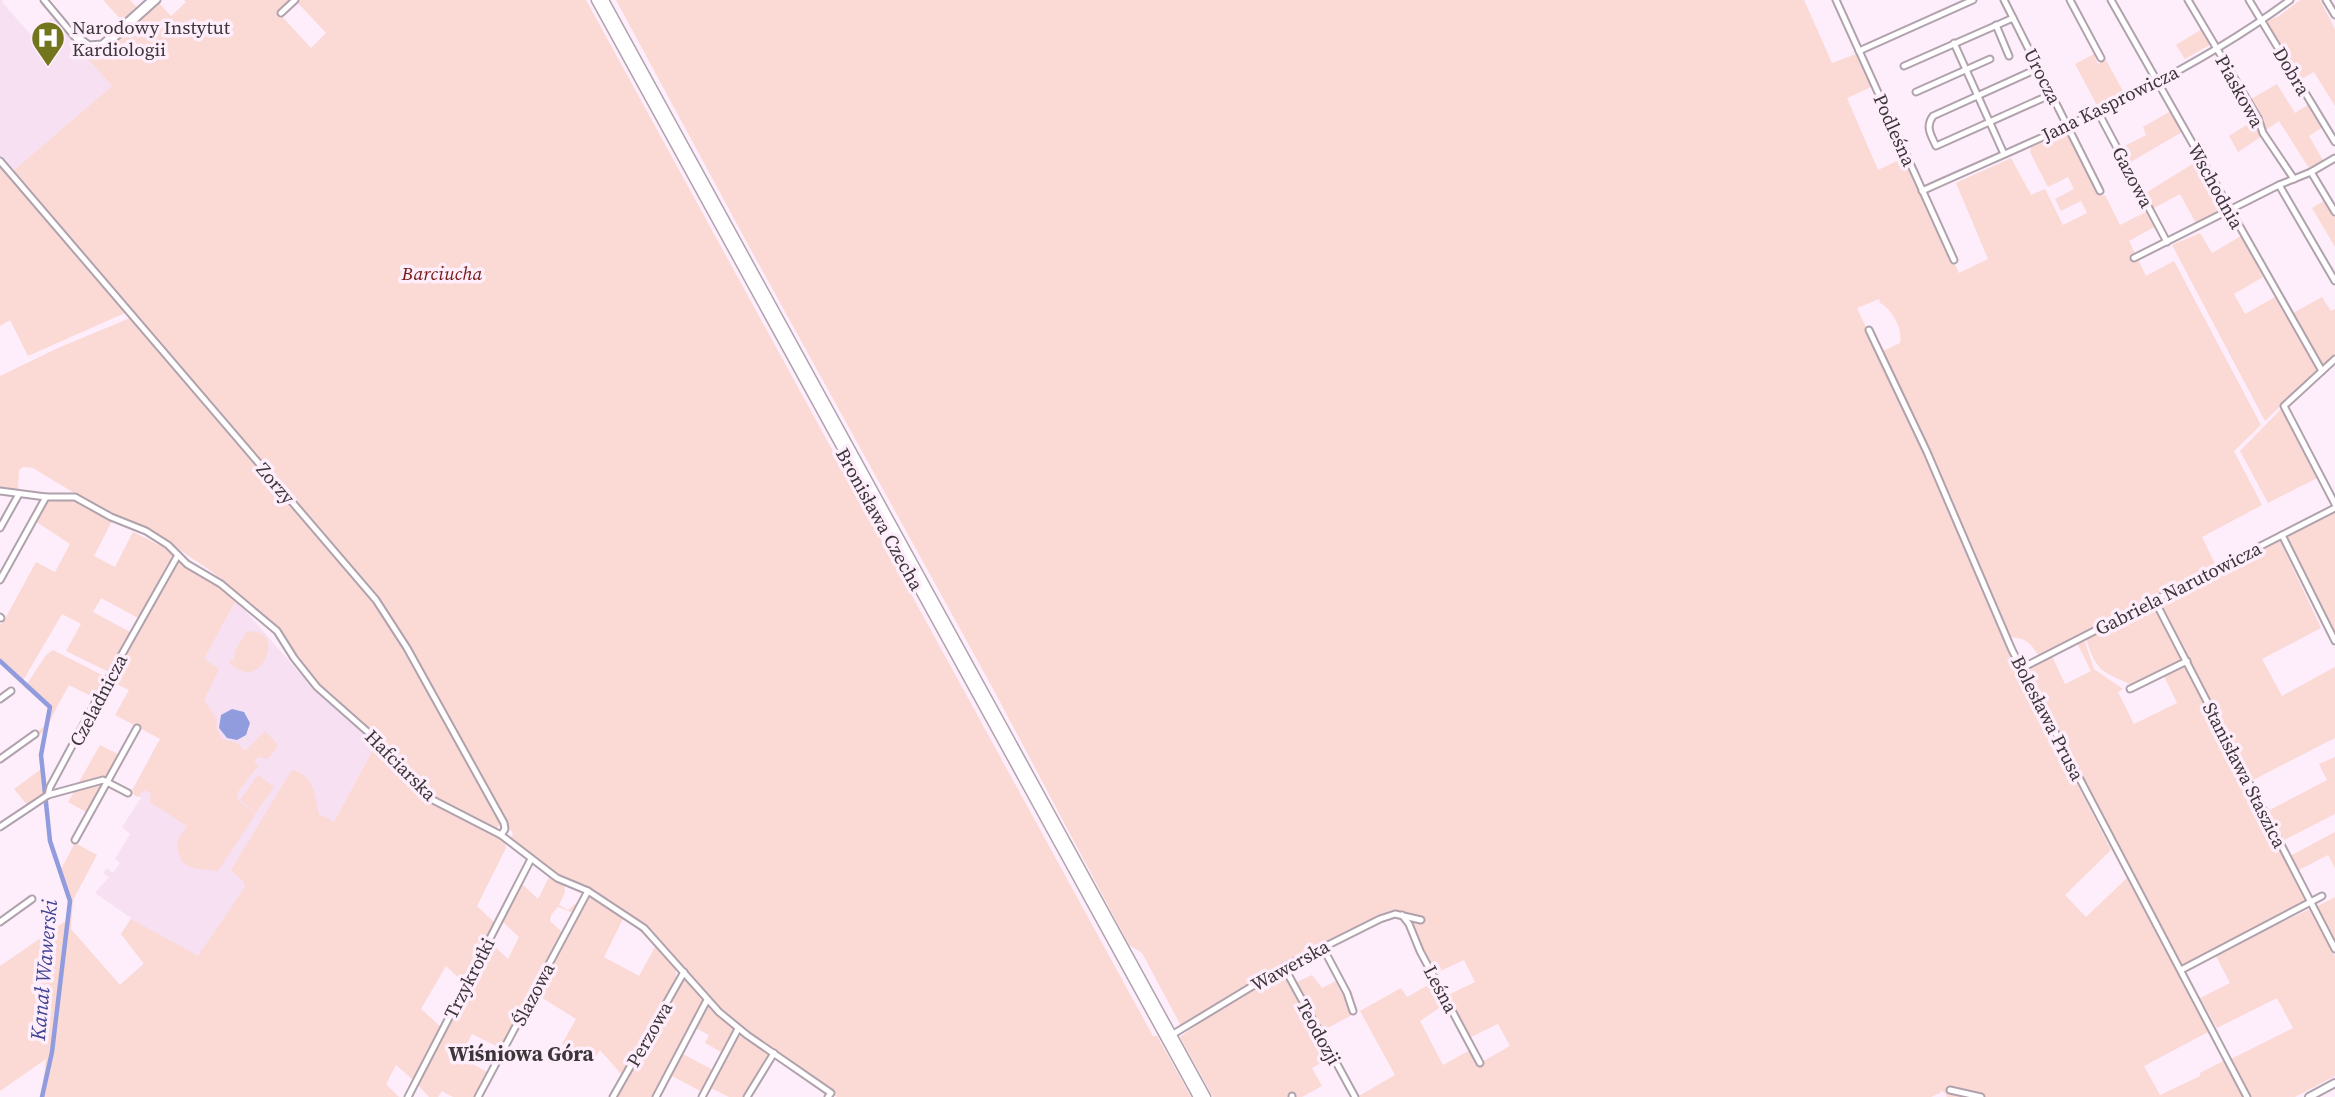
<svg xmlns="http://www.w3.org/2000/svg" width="2335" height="1097" viewBox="0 0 2335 1097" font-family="'Source Serif 4',serif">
<rect width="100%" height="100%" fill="#feeefb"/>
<!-- built -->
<g fill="#f6e0f2">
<polygon points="0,0 4,0 2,2 31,35 52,18 112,86 13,171 0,156"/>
<polygon points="236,600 311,686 376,744 198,1075 120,985 144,963 121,934 131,918 95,893 109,877 103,873 107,868 113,873 120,863 115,859 130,834 122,827 141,798 131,792"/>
</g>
<!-- green -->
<g fill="#fbd9d4">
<polygon points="103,0 130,0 139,9 124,23"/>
<polygon points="184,0 290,0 278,12 311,48 326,33 297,2 300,0 586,0 1136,1005 1153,1036 1157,1036 1191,1097 837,1097 719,1012 664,945 649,929 634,918 557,877 511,837 513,834 395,623 360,577 13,171 112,86 80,50 99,53 109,47 159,3 171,16 186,2"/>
<path d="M616,0H1804L1832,63L1856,54L1871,87L1847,98L1878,170L1903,158L1935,228H1938L1959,273L1988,259L1956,183L2011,158L2031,195L2045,189L2063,225L2087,213L2081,201L2061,211L2055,199L2074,189L2068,177L2048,187L2030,152L2032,145L2066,131L2100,196L2105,195L2120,225L2148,211L2156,226L2129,241L2146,276L2174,261L2261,425L2234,451L2262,505L2202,537L2216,566L2038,655C2030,642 2025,638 2010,637L1881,352L1900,343C1903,329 1892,309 1880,303L1879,299L1857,308L1924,452L2015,664L2111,850L2065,895L2086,917L2127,878L2208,1032L2144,1066L2160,1095L2200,1076V1073L2225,1060L2245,1097H1947L1944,1092L1940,1091V1093L1931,1097H1357L1395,1075L1360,1011L1401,988L1407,997L1432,983L1445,1004L1420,1021L1443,1065L1472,1049L1480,1063L1510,1046L1498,1024L1469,1038L1446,996L1475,982L1464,960L1434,974L1401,913L1391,910C1319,944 1249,983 1181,1026L1142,953L1129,945L991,685L751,250Z"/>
<polygon points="2300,0 2320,0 2335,29 2335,106 2314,72 2300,80 2267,26 2268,21 2279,16"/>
<polygon points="2202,29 2211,44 2185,59 2176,45"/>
<polygon points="2096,53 2095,58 2098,64 2106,60 2125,95 2098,107 2075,64"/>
<polygon points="2277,84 2295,113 2309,104 2323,127 2309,136 2324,162 2309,168 2279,121 2266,130 2251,99"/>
<polygon points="2171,111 2182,132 2129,163 2121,148 2146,135 2143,127"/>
<polygon points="2256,119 2262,136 2238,152 2229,136"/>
<polygon points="2199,160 2225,209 2197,225 2180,194 2152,209 2144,194"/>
<polygon points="0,168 127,312 28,356 10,320 0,326"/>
<polygon points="2325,200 2335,217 2335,247 2312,208"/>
<polygon points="2200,233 2212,253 2241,236 2263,277 2234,294 2245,314 2275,297 2286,317 2322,297 2331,311 2335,309 2335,354 2265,421 2172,245"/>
<polygon points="130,318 343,565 388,623 501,823 496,829 433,798 400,760 370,730 338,704 295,656 278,632 258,610 211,571 144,526 107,513 33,468 23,467 19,470 18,490 0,488 0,376 58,348"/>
<polygon points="2282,408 2319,477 2268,503 2240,451"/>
<polygon points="71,499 112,521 94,556 115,567 133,532 171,551 172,556 138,618 101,598 93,612 130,632 109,672 66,651 81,624 62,614 21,684 0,664 0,625 5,619 36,562 55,572 70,544 35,521 47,500"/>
<polygon points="2335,512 2335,634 2286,537"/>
<polygon points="2280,541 2321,628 2262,659 2282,696 2335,667 2335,738 2251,781 2159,603"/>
<path d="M178,560L215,583L236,600L204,659L219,669L204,700L217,719L216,728L222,739L237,743L245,751L265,731L278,745L274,752L267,759L259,757L254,761L258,766L237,793L239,801L256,813L218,871C195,868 178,872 177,842L187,826L150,802L151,794L144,790L138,797L131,793L160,739L115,715L129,690L110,681Z"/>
<path d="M2152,604L2181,661L2132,685C2101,671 2097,672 2086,639Z"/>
<path d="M247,631C252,632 259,631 263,635C276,644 263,671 250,672C242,673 235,667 229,663L230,660L234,662L235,651Z"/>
<polygon points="2084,639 2094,669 2123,689 2118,692 2134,724 2177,703 2164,676 2185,666 2306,901 2182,966 2025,670 2052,656 2065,684 2091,671 2077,643"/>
<path d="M53,650L106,677L95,698L69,685C57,707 43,728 43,755C42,765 48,778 46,788C44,797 36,801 29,807L14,789L40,770V748L43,733L37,735L36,733L46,725L49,708L23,686L27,684L46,655Z"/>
<path d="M376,744L420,790L504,840L506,848L477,906L495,923L465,984L446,966L421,1009L442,1028L413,1080L396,1065L386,1084L399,1097H41L46,1059L0,1091V966L64,922L67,924L68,898L59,873L75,843L97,855L73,900L71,929L120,985L144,964L121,934L131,919L198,956L245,887L243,881L231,870L292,770C317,776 314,798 320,817L322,815L334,822Z"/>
<polygon points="100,745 120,755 107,778 103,777 78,784"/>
<polygon points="2335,757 2335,814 2282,841 2266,812 2327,780 2319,764"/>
<polygon points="258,775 274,787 256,812 240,800"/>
<polygon points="102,784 104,784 88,813 68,802 74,792"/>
<polygon points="2335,832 2335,868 2328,855 2297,871 2290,856"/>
<polygon points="550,875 564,882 565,892 559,905 568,910 581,899 574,913 558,907 551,915 550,921 563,933 502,1049 472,1034 460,1057 489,1073 476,1097 453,1097 442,1091 438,1097 429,1097 418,1085 491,943 508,959 519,937 502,921 522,884 538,899"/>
<path d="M589,892L623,919L604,957L639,976L655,947L634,925C651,937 679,957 676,980L623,1076L600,1050L593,1060L562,1044L576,1019L536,994Z"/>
<polygon points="2335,897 2335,943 2316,907"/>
<polygon points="2310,909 2335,956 2335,1076 2295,1097 2249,1097 2229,1060 2293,1028 2277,998 2217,1028 2200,998 2230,983 2215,954"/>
<polygon points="1283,970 1331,1058 1312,1068 1322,1086 1302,1097 1295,1097 1293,1093 1289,1095 1290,1097 1213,1097 1180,1037 1198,1024 1199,1020"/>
<polygon points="1312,975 1322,988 1336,981 1352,1015 1322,1031 1297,982"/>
<polygon points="684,976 705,1002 654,1097 616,1097"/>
<polygon points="707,1004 736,1029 723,1053 705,1043 709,1035 694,1027"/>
<polygon points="738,1031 769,1052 744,1097 729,1097 709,1087"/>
<polygon points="683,1054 713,1070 702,1092 672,1076"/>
</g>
<!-- water -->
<polygon fill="#919cdf" points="232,709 244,712 250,723 246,735 237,740 227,738 219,728 221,715"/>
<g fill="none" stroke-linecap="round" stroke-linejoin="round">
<!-- canal -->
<polyline stroke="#919cdf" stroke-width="4.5" points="0,661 50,707 41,755 50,841 70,901 52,1052 42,1097"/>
<!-- minor casing -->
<g stroke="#b0a2ad" stroke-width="9">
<g id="minor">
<polyline points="44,0 80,43 95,50 107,45 157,0"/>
<polyline points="1836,0 1954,260"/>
<polyline points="2004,0 2100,191"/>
<polyline points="2070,0 2101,58"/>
<polyline points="2111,0 2322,371"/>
<polyline points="2188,0 2258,118 2263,133 2294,179"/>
<polyline points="2249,0 2335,142"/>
<polyline points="2326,0 2335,15"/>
<polyline points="281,13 295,0"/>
<polyline points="1996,25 2009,56"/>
<polyline points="78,37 89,45 102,44 151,0"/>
<polyline points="1954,43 2004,154"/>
<polyline points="1859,51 1973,0"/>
<polyline points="1904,66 2013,18"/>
<path d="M2039,68L1933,116C1925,127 1931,135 1936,146L2052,94"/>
<polyline points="1916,92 1990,59"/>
<polyline points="2098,112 2167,242"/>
<polyline points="0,161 376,600 407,648 504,823 505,829 501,835"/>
<polyline points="2311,172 2335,212"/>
<polyline points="2279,185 2335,281"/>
<path d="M1922,191C2048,134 2178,83 2290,0"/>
<polyline points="2134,258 2279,185 2311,172 2335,158"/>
<polyline points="1869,330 1927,452 2012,650 2247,1097"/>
<polyline points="2335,359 2284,406 2335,504"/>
<polyline points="0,491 46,497 75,497 111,517 146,531 168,545 187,564 221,584 277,631 294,658 317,687 378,741 431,799 501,835 557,878 588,891 644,928 719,1012 747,1035 831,1093 828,1097"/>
<polyline points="0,528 19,494"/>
<polyline points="2282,535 2335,641"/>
<polyline points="0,580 46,497"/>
<polyline points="2155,601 2335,949"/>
<polyline points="0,617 1,618"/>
<polyline points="2022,668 2335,508"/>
<polyline points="2130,689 2187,661"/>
<polyline points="0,699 11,691"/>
<polyline points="0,759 35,734"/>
<polyline points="48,795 103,780 128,793"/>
<polyline points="0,827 48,795 50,787 108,679 178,555"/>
<polyline points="75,840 137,728"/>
<polyline points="1402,915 1409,924 1420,951 1480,1063"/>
<polyline points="0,922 32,899"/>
<polyline points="1322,946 1347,993 1353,1011"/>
<polyline points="1284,967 1355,1097"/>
<polyline points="2181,970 2322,896"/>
<polyline points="1170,1036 1284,967 1380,919 1395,914 1421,920"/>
<polyline points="1950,1090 1981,1097"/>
<polyline points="1292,1096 1292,1097"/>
<polyline points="408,1097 531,859"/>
<polyline points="478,1097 588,891"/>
<polyline points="613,1097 684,972"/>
<polyline points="656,1097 707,1000"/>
<polyline points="702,1097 738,1029"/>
<polyline points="747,1097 774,1053"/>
</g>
</g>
<!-- tertiary casing -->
<g stroke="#b0a2ad" stroke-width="10">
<polyline id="tertiary" points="2309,1097 2335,1083"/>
</g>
<!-- primary casing -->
<g stroke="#b0a2ad" stroke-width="11">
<g id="primary">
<polyline points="596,0 1198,1097"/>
<polyline points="604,0 1206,1097"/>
</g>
</g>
<!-- minor -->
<use href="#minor" stroke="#fff" stroke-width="5"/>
<!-- tertiary -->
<use href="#tertiary" stroke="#fff" stroke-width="6"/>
<!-- primary -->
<use href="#primary" stroke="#fff" stroke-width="8"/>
</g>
<!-- icons -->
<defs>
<g id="hospital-pin" transform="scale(1.75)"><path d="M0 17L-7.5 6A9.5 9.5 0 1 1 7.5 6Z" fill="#72751b" stroke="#feeefb"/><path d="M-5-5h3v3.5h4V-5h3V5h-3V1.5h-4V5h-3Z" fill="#fff"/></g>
</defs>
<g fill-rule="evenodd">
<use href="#hospital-pin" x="48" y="38"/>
</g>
<g text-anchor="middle" stroke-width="7" stroke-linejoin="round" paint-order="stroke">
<!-- poi labels -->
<g font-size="19" fill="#3c363a" stroke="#feeefb" text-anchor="start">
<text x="72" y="34">Narodowy Instytut<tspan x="72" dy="22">Kardiologii</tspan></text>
</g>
<!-- street labels -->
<g font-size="19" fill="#3c363a" stroke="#feeefb">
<text transform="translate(2292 71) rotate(59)" y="7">Dobra</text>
<text transform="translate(2043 76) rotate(63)" y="7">Urocza</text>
<text transform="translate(2240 91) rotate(61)" y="7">Piaskowa</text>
<text transform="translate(2110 103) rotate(-26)" y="7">Jana Kasprowicza</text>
<text transform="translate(1895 130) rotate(66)" y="7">Podleśna</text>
<text transform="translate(2133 177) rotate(62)" y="7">Gazowa</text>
<text transform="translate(2216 186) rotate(61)" y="7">Wschodnia</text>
<text transform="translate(276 483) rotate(49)" y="7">Zorzy</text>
<text transform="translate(880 519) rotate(61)" y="7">Bronisława Czecha</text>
<text transform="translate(2178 588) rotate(-27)" y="7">Gabriela Narutowicza</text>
<text transform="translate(98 700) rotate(-62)" y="7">Czeladnicza</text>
<text transform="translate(2048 718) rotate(63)" y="7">Bolesława Prusa</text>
<text transform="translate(401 765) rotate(45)" y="7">Hafciarska</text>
<text transform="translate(2245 775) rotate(63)" y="7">Stanisława Staszica</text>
<text transform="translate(1290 965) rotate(-29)" y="7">Wawerska</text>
<text transform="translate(469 978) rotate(-63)" y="7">Trzykrotki</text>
<text transform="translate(1441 989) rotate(62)" y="7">Leśna</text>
<text transform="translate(533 994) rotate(-62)" y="7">Ślazowa</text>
<text transform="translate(1319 1032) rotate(61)" y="7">Teodozji</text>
<text transform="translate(649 1034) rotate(-60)" y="7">Perzowa</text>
</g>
<!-- park labels -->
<g font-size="19" font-style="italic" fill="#751814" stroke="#feeefb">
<text x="442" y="280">Barciucha</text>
</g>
<!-- water labels -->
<g font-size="21" font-style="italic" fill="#404595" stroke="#feeefb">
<text transform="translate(44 970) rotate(-85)" y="7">Kanał Wawerski</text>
</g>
<!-- neighbourhood labels -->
<g font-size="21" font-weight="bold" fill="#3c363a" stroke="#feeefb">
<text x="521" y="1061">Wiśniowa Góra</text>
</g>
</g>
</svg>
